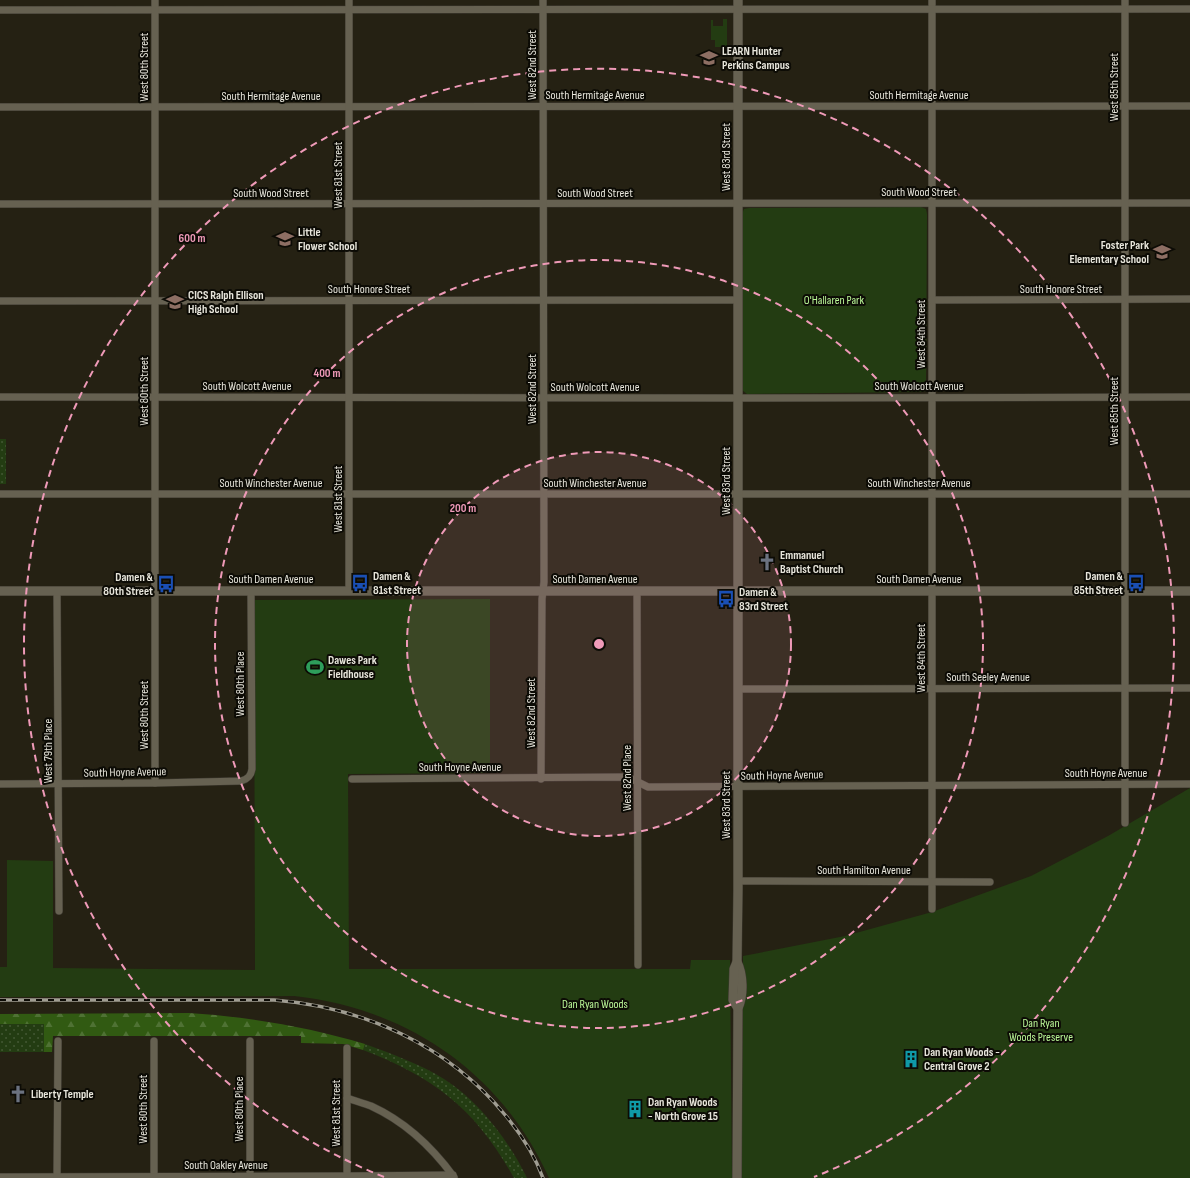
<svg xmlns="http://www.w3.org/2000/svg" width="1190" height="1178" viewBox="0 0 1190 1178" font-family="'Sofia Sans Condensed',sans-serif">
<defs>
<pattern id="grass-dots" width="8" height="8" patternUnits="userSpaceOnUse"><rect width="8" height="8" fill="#233c12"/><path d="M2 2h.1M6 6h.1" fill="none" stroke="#435834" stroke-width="1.8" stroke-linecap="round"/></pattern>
<pattern id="forest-firs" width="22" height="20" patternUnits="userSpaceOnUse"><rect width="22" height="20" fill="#315a12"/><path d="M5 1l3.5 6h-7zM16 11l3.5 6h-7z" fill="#4f7234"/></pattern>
</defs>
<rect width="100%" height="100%" fill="#252113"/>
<!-- grass -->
<g fill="url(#grass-dots)">
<rect x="0" y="439" width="6" height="45"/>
<rect x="0" y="1024" width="44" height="28"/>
<path d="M365,1044C392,1054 420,1064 444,1079C479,1101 509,1141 527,1178H514C476,1110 436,1078 363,1050Z"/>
</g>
<!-- forest -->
<path fill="url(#forest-firs)" d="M189,1013C250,1017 308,1027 365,1044L363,1050L343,1044L301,1043V1036H53L52,1052H44V1024H0V1014Z"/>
<!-- park -->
<g fill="#233c12">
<polygon points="723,19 727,19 727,47 715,47 715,40 711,40 711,20 713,20 713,26 723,26"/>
<polygon points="921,207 926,209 927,214 926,391 921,392 747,394 742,390 742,214 744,209 749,208"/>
<path d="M490,599V773L348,774L349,969H690L691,960H730L732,1178H549C502,1073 407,1008 294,996L0,997V967H7V860L53,861V968L255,970L254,600Z"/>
<polygon points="1190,788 1190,1178 742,1178 741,1053 743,1026 743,956 845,936 932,912 1031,876 1108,836"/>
</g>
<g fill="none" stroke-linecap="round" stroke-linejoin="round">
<!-- minor casing -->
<g stroke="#3e3a31" stroke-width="8">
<g id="minor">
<polyline points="932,0 932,909"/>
<polyline points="0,10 1190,9"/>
<polyline points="0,107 1190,106"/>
<polyline points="0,204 1190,203"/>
<polyline points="932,300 1190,299"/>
<polyline points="0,301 738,300"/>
<polyline points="0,397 738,398 1190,397"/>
<polyline points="0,494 1190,494"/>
<polyline points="57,591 59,911"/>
<polyline points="349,591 349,0"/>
<polyline points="637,591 638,965"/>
<polyline points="738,689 1190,688"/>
<polyline points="352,779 628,777 648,787 1190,784"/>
<polyline points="541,779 542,599 544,582 543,0"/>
<polyline points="155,783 155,0"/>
<path d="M0,784L155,783L241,781C248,779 251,776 252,769L251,591"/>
<polyline points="1125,823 1125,0"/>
<polyline points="738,881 990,882"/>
<polyline points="154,1041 154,1178"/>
<polyline points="250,1041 250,1178"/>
<polyline points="347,1048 347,1178"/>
<path d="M347,1098C355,1101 363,1103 371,1106C406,1122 432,1147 454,1177"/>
<polyline points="0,1177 347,1176 453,1175"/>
<polyline points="57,1178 58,1041"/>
</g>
</g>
<!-- tertiary casing -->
<g stroke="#3e3a31" stroke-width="10">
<g id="tertiary">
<polyline points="0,591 1190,591"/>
<path d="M737,962C743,974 744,995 738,1008L737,1178"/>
<polyline points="738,1008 733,1000 734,969 737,962 738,890 738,0"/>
</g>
</g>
<!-- minor -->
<use href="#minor" stroke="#666151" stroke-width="7"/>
<!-- tertiary -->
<use href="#tertiary" stroke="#666151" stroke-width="9"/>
<!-- rail casing -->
<g stroke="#a09d92" stroke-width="3.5">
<path id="rail" d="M0,1000H274C363,1007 448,1045 506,1116C521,1134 535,1156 543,1178"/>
</g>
<!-- rail -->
<use href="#rail" stroke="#0c0b05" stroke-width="2" stroke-dasharray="6" stroke-linecap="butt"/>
</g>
<!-- distance rings -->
<circle cx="599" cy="644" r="192" fill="#ef9ab8" fill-opacity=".12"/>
<g fill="none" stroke="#ef9ab8" stroke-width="2" stroke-dasharray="7 5">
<circle cx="599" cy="644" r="192"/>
<circle cx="599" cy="644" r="384"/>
<path d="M384 1177A575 575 0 1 1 814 1177"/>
</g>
<!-- icons -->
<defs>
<g id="school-bare" transform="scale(1.38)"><path d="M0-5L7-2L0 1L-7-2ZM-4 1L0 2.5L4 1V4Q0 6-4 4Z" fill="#8d6e63" stroke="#0c0b05" stroke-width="2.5" paint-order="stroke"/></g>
<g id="church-bare" transform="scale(1.38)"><path d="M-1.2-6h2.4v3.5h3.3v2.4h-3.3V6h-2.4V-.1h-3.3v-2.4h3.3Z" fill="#6b7280" stroke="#0c0b05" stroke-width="2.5" paint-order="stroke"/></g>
<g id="bus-bare" transform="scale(1.38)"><path d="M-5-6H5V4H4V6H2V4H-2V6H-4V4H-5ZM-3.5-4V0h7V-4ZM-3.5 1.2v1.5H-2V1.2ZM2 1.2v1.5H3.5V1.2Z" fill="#1a4fb4" stroke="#0c0b05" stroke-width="2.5" paint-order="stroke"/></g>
<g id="stadium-bare" transform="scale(1.38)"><path d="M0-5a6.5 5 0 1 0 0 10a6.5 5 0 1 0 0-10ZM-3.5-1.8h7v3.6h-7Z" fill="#2e9e5b" stroke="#0c0b05" stroke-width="2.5" paint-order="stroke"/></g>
<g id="building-bare" transform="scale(1.38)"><path d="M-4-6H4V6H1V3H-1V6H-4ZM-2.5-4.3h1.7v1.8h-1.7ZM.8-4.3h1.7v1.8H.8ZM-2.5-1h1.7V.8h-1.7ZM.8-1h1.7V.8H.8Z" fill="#0f9aa8" stroke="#0c0b05" stroke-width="2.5" paint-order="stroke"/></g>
</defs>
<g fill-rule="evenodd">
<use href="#school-bare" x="709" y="58"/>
<use href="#school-bare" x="285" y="239"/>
<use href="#school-bare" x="1162" y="252"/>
<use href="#school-bare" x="175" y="302"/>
<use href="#church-bare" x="767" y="562"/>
<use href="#bus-bare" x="360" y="583"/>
<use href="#bus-bare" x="1136" y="583"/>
<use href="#bus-bare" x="166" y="584"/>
<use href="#bus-bare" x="726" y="599"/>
<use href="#stadium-bare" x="315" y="667"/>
<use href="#building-bare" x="911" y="1059"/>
<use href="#church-bare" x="18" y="1094"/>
<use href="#building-bare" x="635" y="1109"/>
</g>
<g text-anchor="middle" stroke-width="4" stroke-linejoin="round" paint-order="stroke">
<!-- poi labels -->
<g font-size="12" font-weight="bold" fill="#e7e5db" stroke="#0c0b05" text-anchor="start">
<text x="722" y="55">LEARN Hunter<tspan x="722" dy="14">Perkins Campus</tspan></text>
<text x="298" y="236">Little<tspan x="298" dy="14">Flower School</tspan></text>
<text x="1149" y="249" text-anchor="end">Foster Park<tspan x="1149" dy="14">Elementary School</tspan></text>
<text x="188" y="299">CICS Ralph Ellison<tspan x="188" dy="14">High School</tspan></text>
<text x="780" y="559">Emmanuel<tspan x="780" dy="14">Baptist Church</tspan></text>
<text x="373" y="580">Damen &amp;<tspan x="373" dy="14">81st Street</tspan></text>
<text x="1123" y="580" text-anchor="end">Damen &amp;<tspan x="1123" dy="14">85th Street</tspan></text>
<text x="153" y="581" text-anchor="end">Damen &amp;<tspan x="153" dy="14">80th Street</tspan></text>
<text x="739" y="596">Damen &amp;<tspan x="739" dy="14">83rd Street</tspan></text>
<text x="328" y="664">Dawes Park<tspan x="328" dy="14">Fieldhouse</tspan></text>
<text x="924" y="1056">Dan Ryan Woods -<tspan x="924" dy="14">Central Grove 2</tspan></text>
<text x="31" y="1098">Liberty Temple</text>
<text x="648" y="1106">Dan Ryan Woods<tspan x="648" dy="14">- North Grove 15</tspan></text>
</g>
<!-- street labels -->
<g font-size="12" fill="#e7e5db" stroke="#0c0b05">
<text transform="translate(532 65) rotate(-90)" y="4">West 82nd Street</text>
<text transform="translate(144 67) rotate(-90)" y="4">West 80th Street</text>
<text transform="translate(1114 87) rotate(-90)" y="4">West 85th Street</text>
<text x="595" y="99">South Hermitage Avenue</text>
<text x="919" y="99">South Hermitage Avenue</text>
<text x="271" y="100">South Hermitage Avenue</text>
<text transform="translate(726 157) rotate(-90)" y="4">West 83rd Street</text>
<text transform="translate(338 175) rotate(-90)" y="4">West 81st Street</text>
<text x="919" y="196">South Wood Street</text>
<text x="271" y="197">South Wood Street</text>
<text x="595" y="197">South Wood Street</text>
<text x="369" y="293">South Honore Street</text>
<text x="1061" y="293">South Honore Street</text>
<text transform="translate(921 334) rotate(-90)" y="4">West 84th Street</text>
<text x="247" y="390">South Wolcott Avenue</text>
<text x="919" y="390">South Wolcott Avenue</text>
<text x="595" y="391">South Wolcott Avenue</text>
<text transform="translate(532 389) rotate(-90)" y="4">West 82nd Street</text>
<text transform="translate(144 391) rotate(-90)" y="4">West 80th Street</text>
<text transform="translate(1114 411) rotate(-90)" y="4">West 85th Street</text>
<text transform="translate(726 481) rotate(-90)" y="4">West 83rd Street</text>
<text x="271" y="487">South Winchester Avenue</text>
<text x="595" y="487">South Winchester Avenue</text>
<text x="919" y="487">South Winchester Avenue</text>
<text transform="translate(338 499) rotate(-90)" y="4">West 81st Street</text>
<text x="271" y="583">South Damen Avenue</text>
<text x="595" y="583">South Damen Avenue</text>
<text x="919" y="583">South Damen Avenue</text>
<text transform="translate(921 658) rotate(-90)" y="4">West 84th Street</text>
<text x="988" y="681">South Seeley Avenue</text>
<text transform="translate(240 684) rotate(-90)" y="4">West 80th Place</text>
<text transform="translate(531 713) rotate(-90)" y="4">West 82nd Street</text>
<text transform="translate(144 715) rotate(-90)" y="4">West 80th Street</text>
<text transform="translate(48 751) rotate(-90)" y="4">West 79th Place</text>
<text x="460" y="771">South Hoyne Avenue</text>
<text transform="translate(125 772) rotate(-1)" y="4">South Hoyne Avenue</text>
<text x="1106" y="777">South Hoyne Avenue</text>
<text transform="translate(782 775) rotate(-1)" y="4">South Hoyne Avenue</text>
<text transform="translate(627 778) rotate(-90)" y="4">West 82nd Place</text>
<text transform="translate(726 805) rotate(-90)" y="4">West 83rd Street</text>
<text x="864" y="874">South Hamilton Avenue</text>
<text transform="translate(143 1109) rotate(-90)" y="4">West 80th Street</text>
<text transform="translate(239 1109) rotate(-90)" y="4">West 80th Place</text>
<text transform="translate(336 1113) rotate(-90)" y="4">West 81st Street</text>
<text x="226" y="1169">South Oakley Avenue</text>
</g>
<!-- park labels -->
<g font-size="12" fill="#bbf898" stroke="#0c0b05">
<text x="834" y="304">O'Hallaren Park</text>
<text x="595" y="1008">Dan Ryan Woods</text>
<text x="1041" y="1027">Dan Ryan<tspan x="1041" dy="14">Woods Preserve</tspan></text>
</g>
</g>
<circle cx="599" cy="644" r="6" fill="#ef9ab8" stroke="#0c0b05" stroke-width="2"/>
<g font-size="12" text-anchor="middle" font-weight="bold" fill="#ef9ab8" stroke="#0c0b05" stroke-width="4" stroke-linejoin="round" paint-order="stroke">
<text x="192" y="242">600 m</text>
<text x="327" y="377">400 m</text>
<text x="463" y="512">200 m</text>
</g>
</svg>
